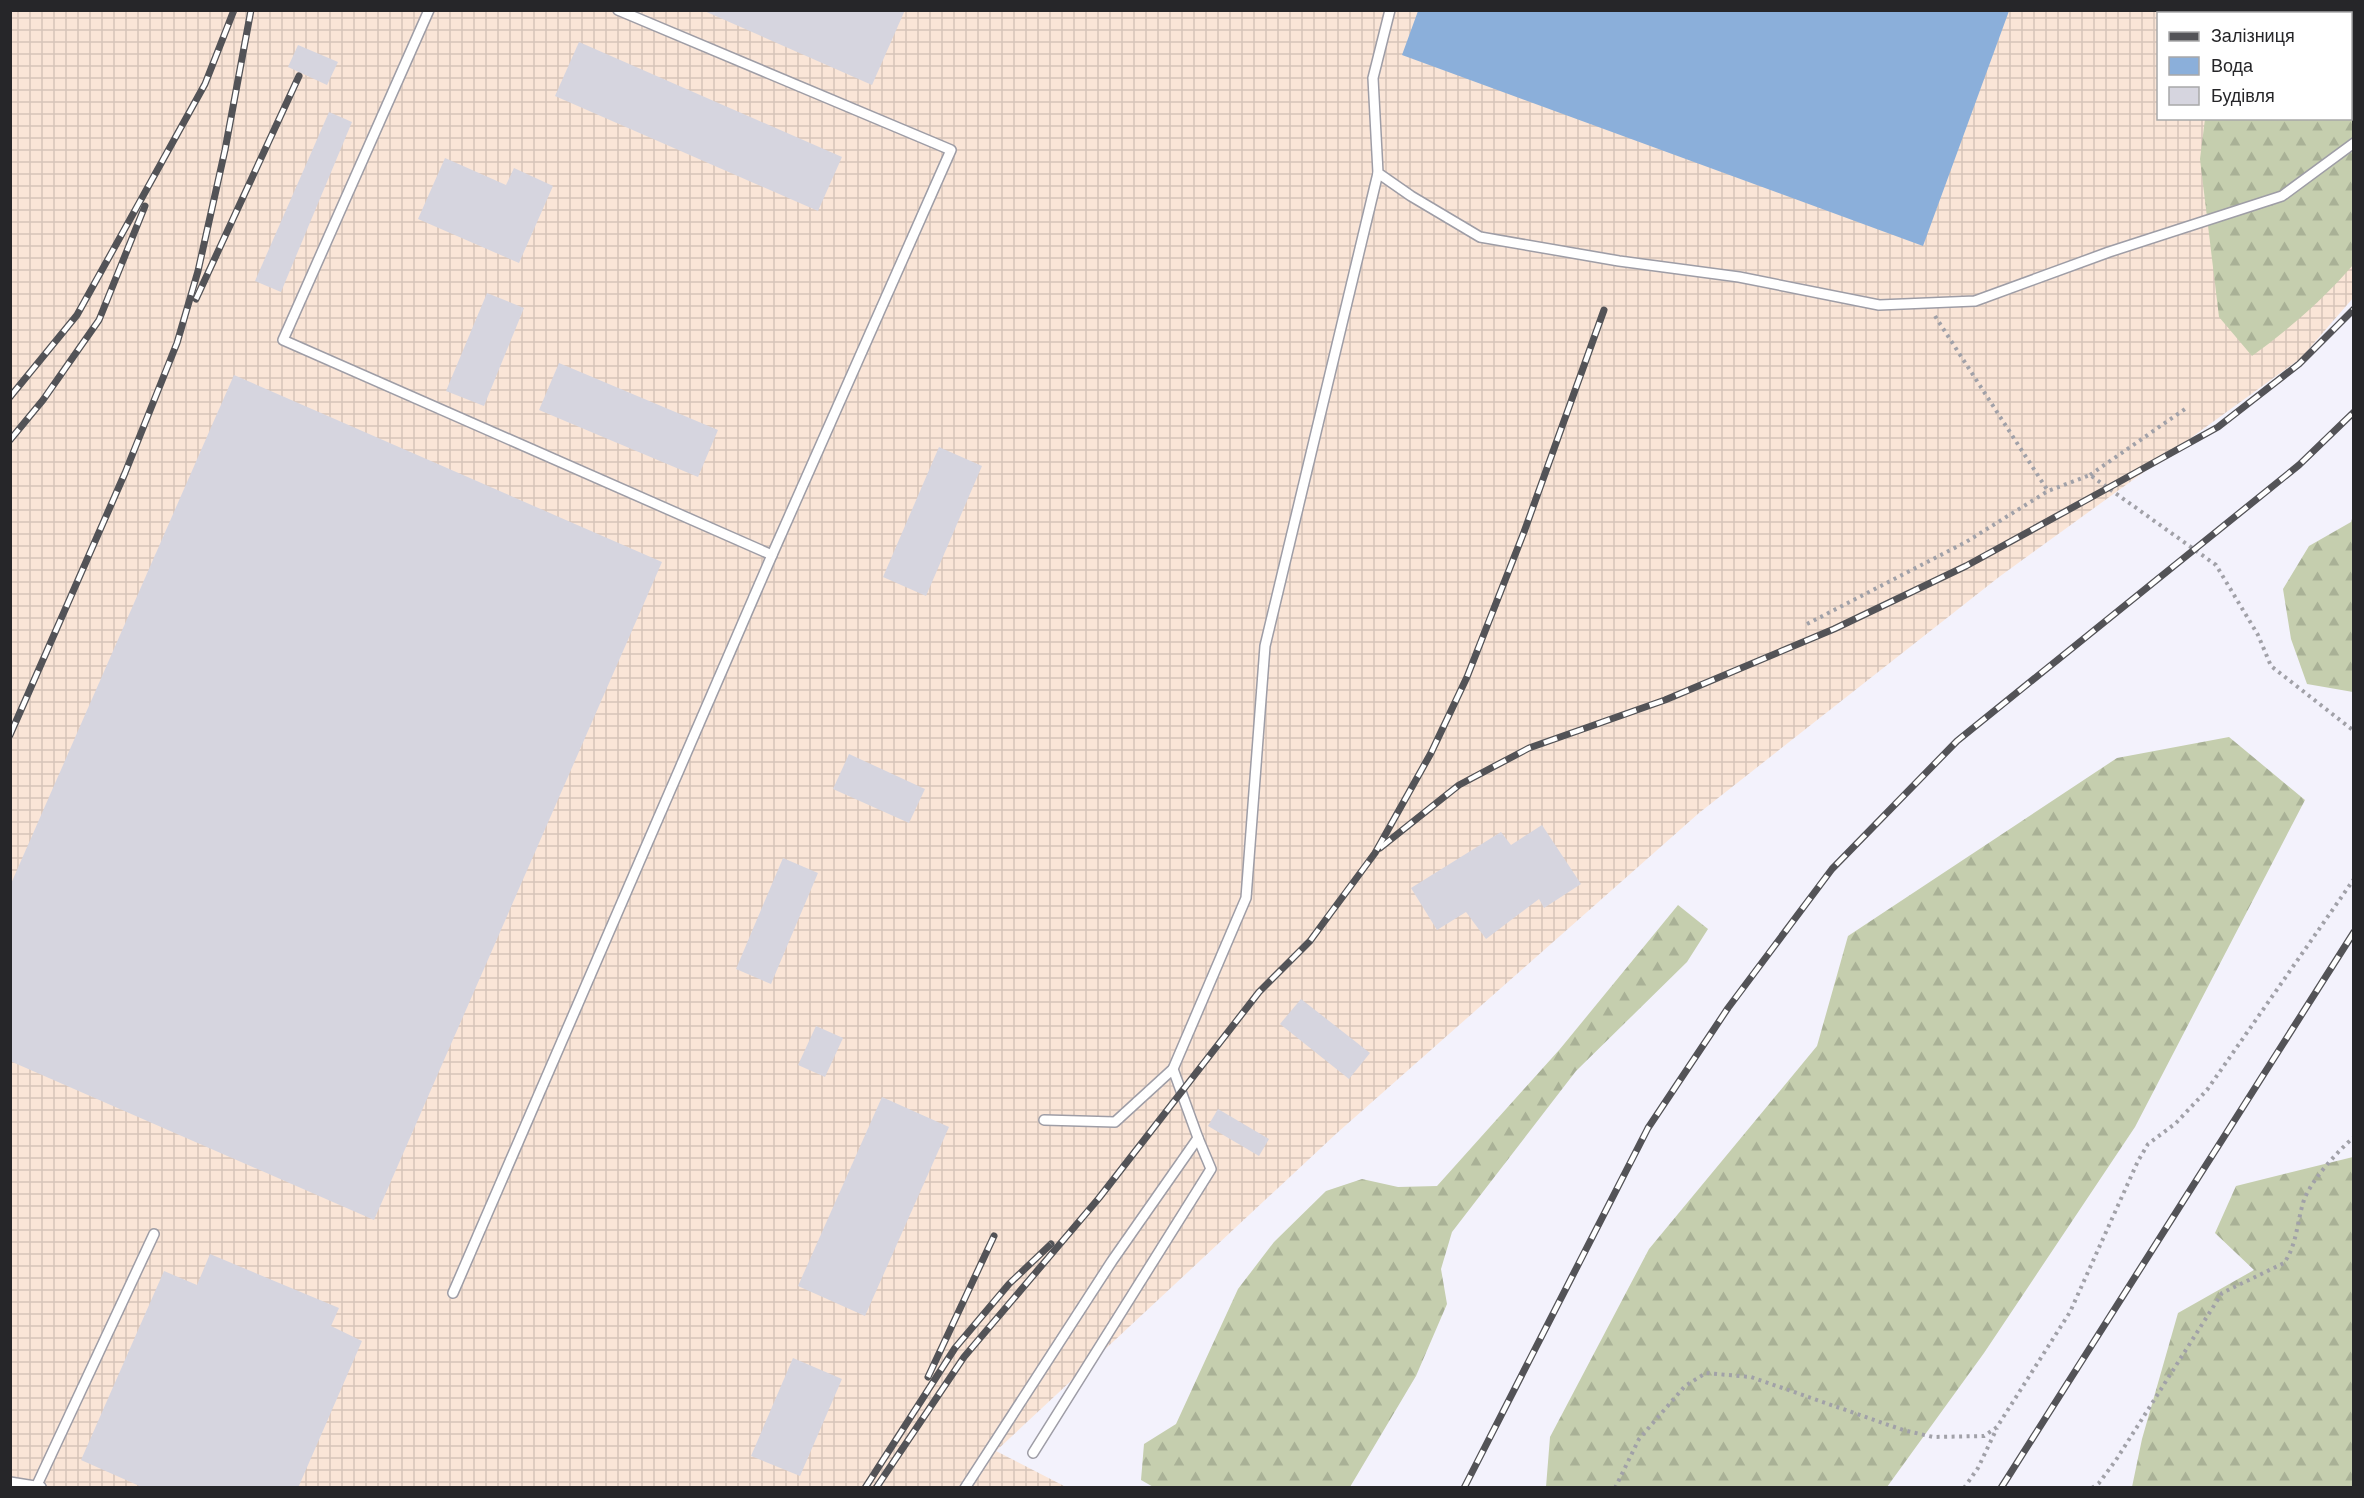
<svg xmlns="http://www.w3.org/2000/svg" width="2364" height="1498" viewBox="0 0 2364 1498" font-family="'DM Sans',sans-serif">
<defs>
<pattern id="industrial-grid" width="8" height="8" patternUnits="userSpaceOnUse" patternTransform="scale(1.5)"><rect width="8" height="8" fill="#fae5d7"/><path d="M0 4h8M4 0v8" fill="none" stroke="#d6c4b9"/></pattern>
<pattern id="forest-firs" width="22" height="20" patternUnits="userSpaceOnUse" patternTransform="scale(1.5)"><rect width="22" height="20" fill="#c5ceae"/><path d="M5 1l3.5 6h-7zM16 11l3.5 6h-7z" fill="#a9b196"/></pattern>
</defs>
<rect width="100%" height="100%" fill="#f3f2fc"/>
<!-- industrial -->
<path fill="url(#industrial-grid)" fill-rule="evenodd" d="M10,11H2353V298L2301,358L1999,577L1699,813L1337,1133L996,1451L1066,1487H11ZM2158,14H2350V118H2158Z"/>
<!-- forest -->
<g fill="url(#forest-firs)">
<path d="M2221,11H2353V265C2323,300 2289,329 2252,356L2219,317L2200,159L2205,119L2350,118V14H2221Z"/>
<polygon points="2353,516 2353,692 2307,684 2291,639 2283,589 2309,546 2351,522"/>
<polygon points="2229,737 2305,800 2135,1127 1984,1353 1887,1487 1546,1487 1550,1437 1649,1249 1817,1046 1848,936 2117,758"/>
<polygon points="1678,905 1708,929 1687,962 1576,1071 1452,1232 1441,1269 1447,1304 1416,1376 1350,1487 1155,1488 1141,1480 1144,1444 1176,1424 1238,1289 1274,1242 1326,1191 1362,1179 1398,1187 1437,1186 1560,1049"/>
<polygon points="2353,1157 2353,1487 2132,1487 2142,1439 2178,1313 2254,1270 2215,1233 2236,1186"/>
</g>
<!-- water -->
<polygon fill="#8bafda" points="1418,11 1418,10 2009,11 1923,246 1402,55"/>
<!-- building -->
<g fill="#d6d5df">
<polygon points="702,10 905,10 872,85"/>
<polygon points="579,42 842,157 818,211 555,96"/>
<polygon points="298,45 338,62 327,85 288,67"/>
<polygon points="329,112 352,122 281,292 255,281"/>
<polygon points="445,158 506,185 514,168 553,186 519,263 418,219"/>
<polygon points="487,293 524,308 484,406 446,391"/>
<polygon points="559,363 718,430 698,477 539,410"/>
<polygon points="234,375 662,562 374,1220 10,1061 10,886"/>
<polygon points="939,447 982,466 926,596 883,577"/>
<polygon points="849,754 925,789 909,823 833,789"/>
<polygon points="1542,825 1581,884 1544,908 1539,899 1486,939 1466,912 1437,930 1411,888 1501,832 1511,845"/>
<polygon points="783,858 818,873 771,984 736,969"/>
<polygon points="1301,999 1370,1053 1349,1079 1280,1024"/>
<polygon points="816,1026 843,1038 825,1077 798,1065"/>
<polygon points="882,1097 949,1127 865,1316 798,1286"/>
<polygon points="1218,1109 1269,1139 1259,1156 1208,1126"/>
<polygon points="210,1254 339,1308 331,1326 362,1341 298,1488 144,1488 81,1460 164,1271 197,1285"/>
<polygon points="793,1358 842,1379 800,1476 751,1456"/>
</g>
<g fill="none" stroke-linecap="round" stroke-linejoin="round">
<!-- service casing -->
<g stroke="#9e9da6" stroke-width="12">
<g id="service">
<polyline points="429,10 283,340 772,555"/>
<polyline points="1390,10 1373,78 1378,173 1411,196 1480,237 1619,261 1739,277 1879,305 1975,301 2109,252 2282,196 2354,143"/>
<polyline points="1044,1120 1115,1122 1173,1069 1246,898 1265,646 1378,173"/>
<polyline points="453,1293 772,555 951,150 618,10"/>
<polyline points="1033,1453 1211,1169 1198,1138"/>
<polyline points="10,1482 41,1487"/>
<polyline points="37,1485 154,1234"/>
<polyline points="965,1488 1112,1261 1198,1138 1173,1069"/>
</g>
</g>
<!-- path -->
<g stroke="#a1a1a8" stroke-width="4" stroke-dasharray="3 4.5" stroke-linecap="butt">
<polyline points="1935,316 2048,491"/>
<polyline points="2090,475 2185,409"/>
<polyline points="1807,624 1966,542 2048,491 2090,475 2216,565 2258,635 2271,666 2354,731"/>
<polyline points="1615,1488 1639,1439 1685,1386 1706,1373 1751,1377 1903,1430 1933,1437 1984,1436 1997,1427 2070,1312 2138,1161 2148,1144 2176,1123 2207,1090 2354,879"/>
<polyline points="1964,1488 1978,1468 1997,1428"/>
<path d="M2092,1488L2099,1483L2116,1460L2222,1293L2284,1263C2297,1245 2297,1221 2304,1200C2312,1179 2337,1152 2354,1137"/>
</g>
<!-- service -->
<use href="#service" stroke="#fff" stroke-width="9"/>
<!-- rail casing -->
<g stroke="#535357" stroke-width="7">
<g id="rail">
<polyline points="196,299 299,76"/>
<polyline points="10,397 77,315 205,84 234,10"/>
<polyline points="10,440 43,400 99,320 145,206"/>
<polyline points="10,735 125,473 177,343 198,271 225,150 251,10"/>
<polyline points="1380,848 1459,785 1529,748 1665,700 1834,629 1966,566 2108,488 2218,427 2299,364 2354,309"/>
<polyline points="928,1377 994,1236"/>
<polyline points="865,1488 955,1348 1009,1284 1051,1244"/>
<polyline points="876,1488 964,1357 1099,1198 1259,992 1310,941 1375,853 1431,753 1467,677 1524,532 1604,310"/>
<polyline points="1464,1488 1648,1128 1728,1008 1832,869 1957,741 2299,465 2354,412"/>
<polyline points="2001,1488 2354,932"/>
</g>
</g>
<!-- rail -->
<use href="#rail" stroke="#fff" stroke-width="4.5" stroke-dasharray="14" stroke-linecap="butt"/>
</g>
<!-- border -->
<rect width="2364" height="1498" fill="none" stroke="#262629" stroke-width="24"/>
<!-- legend -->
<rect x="2157" y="12" width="195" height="108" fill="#ffffff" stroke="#a8a8a9" stroke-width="1.5"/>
<rect x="2169" y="32" width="30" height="9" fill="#535357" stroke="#a8a8a9" stroke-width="1.5"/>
<text x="2211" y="42" font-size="18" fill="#262629">Залізниця</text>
<rect x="2169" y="57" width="30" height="18" fill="#8bafda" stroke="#a8a8a9" stroke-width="1.5"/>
<text x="2211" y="72" font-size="18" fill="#262629">Вода</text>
<rect x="2169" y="87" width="30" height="18" fill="#d6d5df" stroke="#a8a8a9" stroke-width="1.5"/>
<text x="2211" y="102" font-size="18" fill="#262629">Будівля</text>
</svg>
